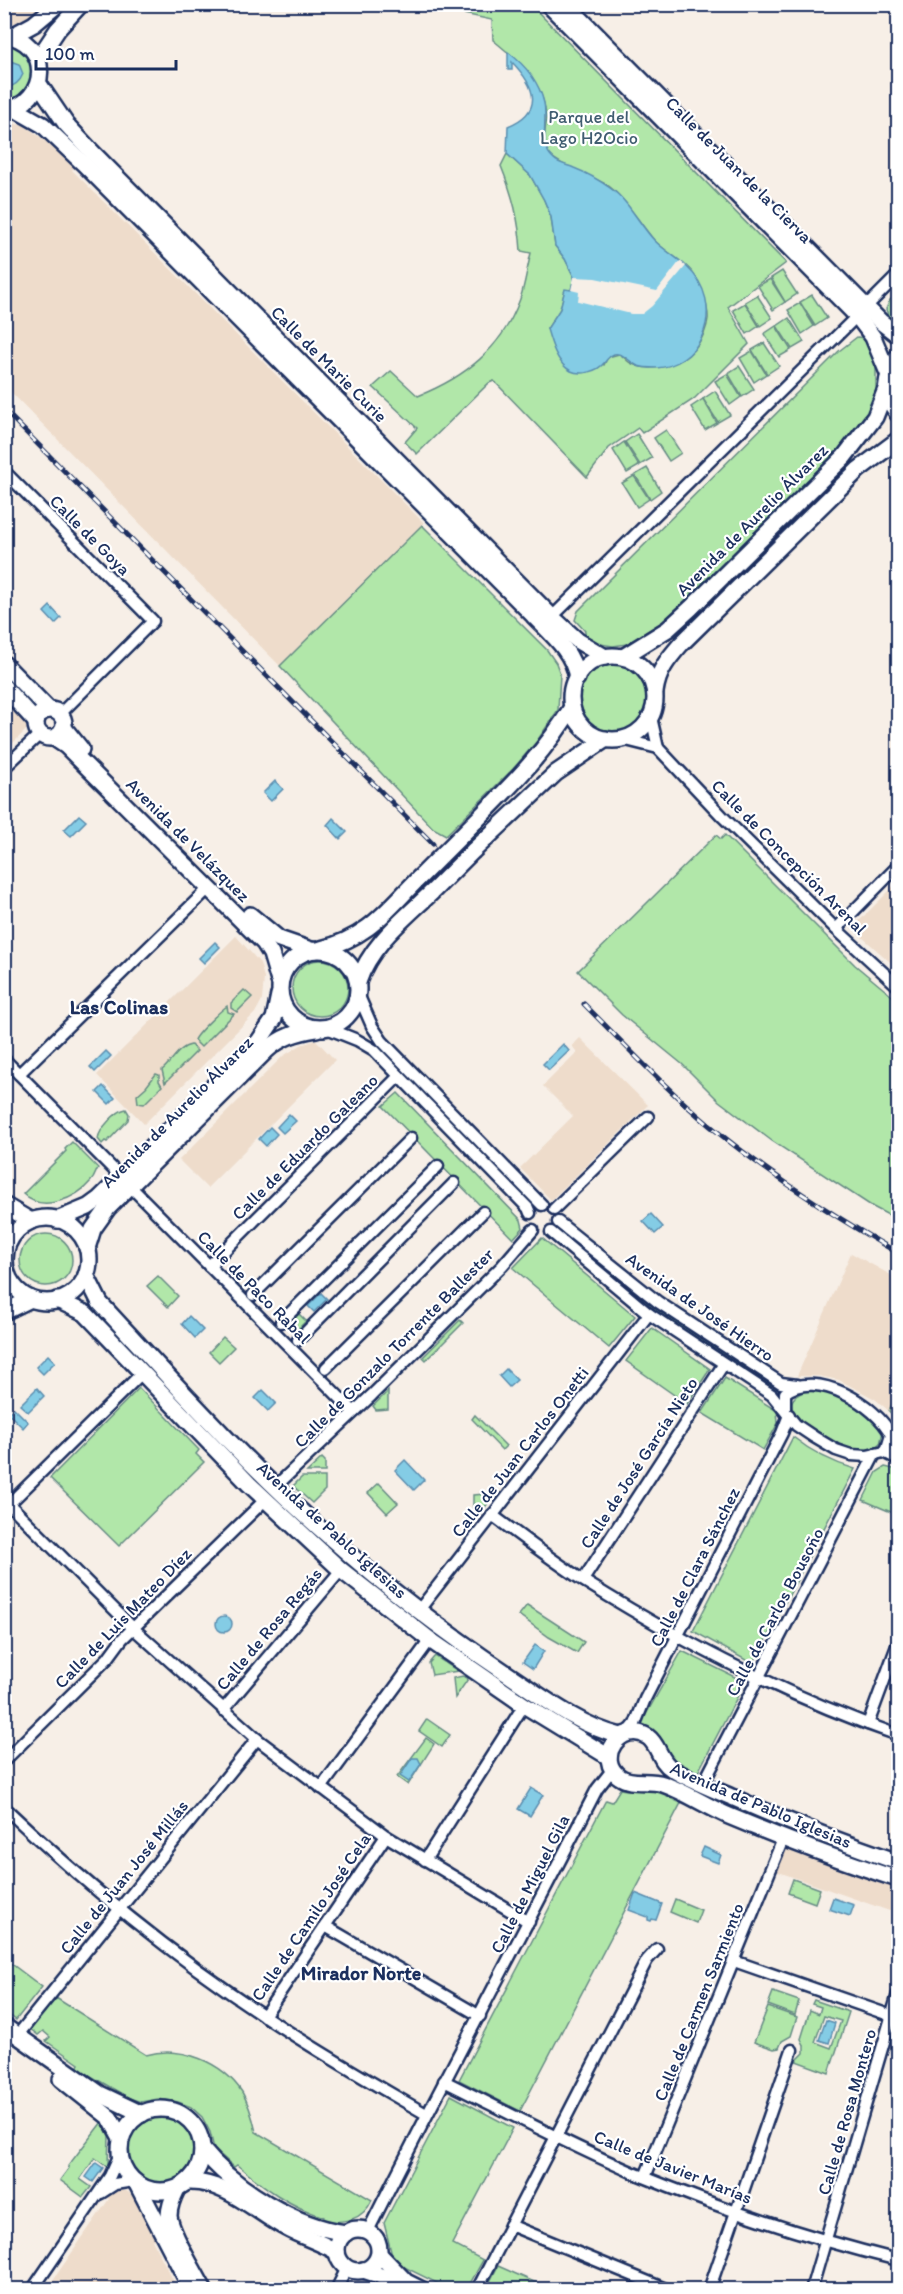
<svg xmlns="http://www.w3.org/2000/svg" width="903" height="2294" viewBox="0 0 903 2294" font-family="Itim,sans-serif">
<rect width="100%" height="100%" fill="#f7efe7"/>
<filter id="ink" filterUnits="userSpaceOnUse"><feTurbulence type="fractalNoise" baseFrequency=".0167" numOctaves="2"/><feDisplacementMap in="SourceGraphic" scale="12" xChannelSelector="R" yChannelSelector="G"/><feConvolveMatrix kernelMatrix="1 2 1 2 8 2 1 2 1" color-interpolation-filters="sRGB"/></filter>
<g filter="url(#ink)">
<!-- built -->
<g fill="#eedccb">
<polygon points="4,5 5,4 44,5 29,17 14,23 5,24"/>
<polygon points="4,123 24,125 52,146 74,168 72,170 424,523 280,666 5,386"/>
<polygon points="5,701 29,727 5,751"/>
<polygon points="898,882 898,969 852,928"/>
<polygon points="236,936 260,963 264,978 262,1000 255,1013 144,1124 97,1075"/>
<polygon points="580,1038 648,1105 551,1200 520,1168 573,1116 543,1086 577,1052 572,1046"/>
<polygon points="316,1040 335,1060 207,1188 179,1160 283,1056 301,1045"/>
<polygon points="851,1253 898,1279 898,1389 889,1411 875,1399 839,1380 818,1376 797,1376"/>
<polygon points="783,1839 898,1879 898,1914 770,1869"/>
<polygon points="114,2190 127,2191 133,2196 155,2239 152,2240 178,2289 46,2290 109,2199 107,2197"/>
</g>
<!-- green -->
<g fill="#b1e7a9" stroke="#668b84" stroke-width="1.5" fill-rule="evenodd">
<path d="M455,5H531L786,263L728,307L749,344L694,399L642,433L638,428L609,448L587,477L494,381L489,383L417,454L405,442L417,428L373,387L391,371L418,396C465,377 502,349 520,299C525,285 527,268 531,253L521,251C519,219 513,196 501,166L507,154L530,175L544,200L551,217L555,246L565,259L574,277L571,290H565L560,309L547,329L604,365L608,357L619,354C624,356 625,359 629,362C645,372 662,367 677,362C693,356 706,336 708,319C709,307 699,282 692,272C681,259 665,252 654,240C639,223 628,201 610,187C595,176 555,165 547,152C541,141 547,128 546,116C543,81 519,61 493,40L492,20L464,14Z"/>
<path d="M4,42C29,49 44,76 22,96C18,100 10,102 4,104Z"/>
<polygon points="782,271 797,294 785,302 771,278"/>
<polygon points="770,279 785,302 773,310 758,286"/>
<polygon points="898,293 898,324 889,318 886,309 890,300"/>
<polygon points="757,295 772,318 760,326 745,302"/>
<polygon points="812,295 827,318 815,326 800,302"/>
<polygon points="745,303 759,326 747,334 733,310"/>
<polygon points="800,303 814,326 802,334 788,310"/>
<polygon points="789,318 804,342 792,349 777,326"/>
<polygon points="776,326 791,350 779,357 764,334"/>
<polygon points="857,337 864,338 871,349 876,366 876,396 871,409 839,449 664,621 627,644 613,646 600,644 585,635 585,631 575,620 578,611 839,351"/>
<polygon points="764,343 779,366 767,374 752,350"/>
<polygon points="752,351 766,374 754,382 740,358"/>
<polygon points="739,366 754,389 742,397 728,373"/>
<polygon points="727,374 741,397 730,405 715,381"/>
<polygon points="715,391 730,415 718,422 703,399"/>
<polygon points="703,399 717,423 705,430 691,407"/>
<polygon points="666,430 681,453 669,461 654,438"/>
<polygon points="637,434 652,458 640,465 625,442"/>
<polygon points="624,442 639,466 627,473 613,450"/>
<polygon points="647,468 661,491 650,499 635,475"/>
<polygon points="634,476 649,499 637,507 622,483"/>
<polygon points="422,525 547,650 556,663 560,674 558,710 537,741 513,769 446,835 433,828 280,666"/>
<circle cx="614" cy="698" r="35"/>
<polygon points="716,835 721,839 725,835 855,965 898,1001 898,1220 873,1207 772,1141 719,1101 682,1064 622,1015 578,971"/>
<circle cx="320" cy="988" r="28"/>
<polygon points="244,990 252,997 237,1012 231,1008 231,1003"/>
<path d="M227,1006L228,1012L234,1014L201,1047L194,1040C196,1034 220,1011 227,1006Z"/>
<path d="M191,1045L197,1051L165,1083L162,1070C172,1062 178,1047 191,1045Z"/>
<polygon points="156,1074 159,1075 159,1081 162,1086 144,1104 138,1103 137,1095 146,1087"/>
<polygon points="398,1093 521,1220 523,1228 513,1239 383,1106"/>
<path d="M126,1109L129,1114L128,1120L107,1142L105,1141L102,1144L98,1139C99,1129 116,1111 126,1109Z"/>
<path d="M72,1142L98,1168C95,1173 95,1177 91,1181C76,1199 42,1213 23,1194L66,1151L65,1149Z"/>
<polygon points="559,1230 654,1307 776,1386 777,1389 652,1310 557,1232"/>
<circle cx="46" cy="1260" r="26"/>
<polygon points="542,1238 635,1316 609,1348 513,1268"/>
<polygon points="158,1276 178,1296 168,1307 147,1286"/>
<polygon points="299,1314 306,1321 294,1333 287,1326"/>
<polygon points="460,1320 463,1323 426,1360 423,1357"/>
<polygon points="652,1328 710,1369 687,1404 626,1361"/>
<polygon points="223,1337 234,1347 219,1362 209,1352"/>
<polygon points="725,1378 777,1411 778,1423 763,1450 702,1413"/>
<polygon points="139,1388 199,1450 196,1454 204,1462 119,1546 50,1478"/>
<polygon points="898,1389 898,1421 889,1411"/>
<path d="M807,1390C838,1392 867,1406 883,1432L880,1444L871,1451C860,1451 848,1450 838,1445C822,1438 765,1405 807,1390Z"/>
<polygon points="388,1391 388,1409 376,1410 373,1406"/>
<polygon points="475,1415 506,1446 502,1450 472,1419"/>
<path d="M793,1437C813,1453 831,1462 855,1469L753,1664L693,1631Z"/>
<polygon points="322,1458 325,1461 325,1472 307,1472"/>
<polygon points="885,1467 898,1470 898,1515 863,1500 877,1472"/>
<polygon points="302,1477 325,1477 325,1490 312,1503 293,1486"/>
<polygon points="379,1483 398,1503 387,1513 368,1493"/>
<polygon points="486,1494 492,1498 479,1515 473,1509 473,1495"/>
<polygon points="527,1605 584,1642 577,1653 549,1637 519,1615"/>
<polygon points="682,1651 745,1682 698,1772 670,1760 655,1732 640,1725"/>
<polygon points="435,1656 458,1671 432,1675 429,1663"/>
<polygon points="463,1676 468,1679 455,1698 453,1678"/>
<polygon points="427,1719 450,1735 442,1747 419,1731"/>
<polygon points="426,1738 434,1744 408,1785 397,1777"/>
<path d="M620,1789C638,1793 655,1786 672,1796V1799L681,1803L520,2111L459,2080L606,1800L612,1802Z"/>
<polygon points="793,1879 820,1889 815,1903 788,1893"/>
<polygon points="675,1899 701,1910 696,1923 670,1912"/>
<polygon points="5,1959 42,1987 16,2020 5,2012"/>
<polygon points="773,1992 799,2001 795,2015 768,2005"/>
<path d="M56,1998L146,2055C181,2045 222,2062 242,2092C249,2104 253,2119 256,2132L372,2200C363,2221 343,2223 323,2221L324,2217C290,2207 264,2187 237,2165L234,2167L214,2149L210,2132L202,2117L191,2107L178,2102L158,2099L141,2102L129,2098L77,2068L79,2064L46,2041L50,2037L43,2031L38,2035L30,2029Z"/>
<path d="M814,2000L849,2012L829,2073L796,2061L804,2053V2045L801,2039L810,2010L819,2014L821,2007L812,2004ZM824,2016L841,2021L831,2048L815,2042Z"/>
<polygon points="768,2007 797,2017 791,2036 782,2041 779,2048 774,2049 754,2042"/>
<polygon points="451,2095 513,2128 452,2244 483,2260 467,2289 449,2289 398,2264 392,2256 384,2223"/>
<circle cx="161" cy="2151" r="34"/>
<polygon points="102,2122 109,2136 108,2164 107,2167 95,2158 80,2179 91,2187 83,2197 60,2180 69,2168 68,2166"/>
<polygon points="498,2266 550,2289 486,2289"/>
</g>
<!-- water -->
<g fill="#84cce5" stroke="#5a8daf" stroke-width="1.5">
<path d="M508,52C525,65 539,81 544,103C548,121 538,146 554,159C559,164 567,165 574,168C587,173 599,180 610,188C629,201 639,224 654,240C664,250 676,257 686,266C706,284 713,311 702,336C694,355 676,367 656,368C650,368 643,368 638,366C630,363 623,352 614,354C608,356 608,359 604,363C598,371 581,376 571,371C557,364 551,343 547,329L560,309L565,289L571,290L574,277L565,259L555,246L551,217L544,200L530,175L507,154L508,126C545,111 535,86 512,62V70H508Z"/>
<path d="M5,59L19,64L23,74C20,82 13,87 5,88Z"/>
<polygon points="50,606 61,618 55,624 44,612"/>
<polygon points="275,781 283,789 271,801 263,793"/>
<polygon points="79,815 86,821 71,836 64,830"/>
<polygon points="333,818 347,832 340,839 327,825"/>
<polygon points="215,942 220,947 204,963 199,958"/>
<polygon points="563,1044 569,1051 549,1070 543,1064"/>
<polygon points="106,1051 111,1056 95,1072 90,1067"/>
<polygon points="103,1086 115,1098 109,1104 97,1092"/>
<polygon points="289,1114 296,1121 283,1133 277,1127"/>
<polygon points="270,1127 277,1134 266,1146 259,1139"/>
<polygon points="651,1214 663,1227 655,1234 643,1221"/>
<polygon points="321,1293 327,1299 314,1312 308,1306"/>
<polygon points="189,1316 203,1330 195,1338 182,1324"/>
<polygon points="48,1355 55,1362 43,1374 36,1367"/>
<polygon points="506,1369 517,1380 509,1387 499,1376"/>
<polygon points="37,1388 44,1396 28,1412 20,1405"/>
<polygon points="263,1390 276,1403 268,1411 255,1398"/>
<polygon points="14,1408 28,1422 23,1428 8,1413"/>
<polygon points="405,1460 424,1480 414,1490 395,1470"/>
<circle cx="224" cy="1624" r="8"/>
<polygon points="535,1645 544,1651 533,1669 523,1662"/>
<polygon points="412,1758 418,1758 421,1764 409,1782 400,1776"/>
<polygon points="531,1788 543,1795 530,1816 518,1809"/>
<polygon points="704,1847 721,1855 718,1863 700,1856"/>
<polygon points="635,1893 662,1904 656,1920 652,1919 651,1921 648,1920 648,1917 629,1910"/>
<polygon points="833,1898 854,1905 850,1916 829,1909"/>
<polygon points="826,2020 835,2023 829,2043 819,2040"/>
<polygon points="96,2163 103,2168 93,2182 86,2177"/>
</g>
<!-- pier -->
<polygon fill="#f7efe7" points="680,261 686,266 652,306 642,314 631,314 578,301 579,292 571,290 574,277 595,278 657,291"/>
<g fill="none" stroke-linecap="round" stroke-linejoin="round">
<!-- street casing -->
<g stroke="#1b2f5e" stroke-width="15">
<g id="street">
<polyline points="866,307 898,275"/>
<polyline points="4,471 153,621 60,714"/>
<polyline points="552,617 857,316"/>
<polyline points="651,717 658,748"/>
<polyline points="622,739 658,748 723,817 836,929 898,986"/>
<polyline points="4,768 40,734"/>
<polyline points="836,929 898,866"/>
<polyline points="358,994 372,1026 382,1041 542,1205"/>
<polyline points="327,1028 357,1040 374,1050 528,1208 530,1213"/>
<polyline points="4,1059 121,1177"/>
<polyline points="19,1074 209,888"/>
<polyline points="130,1186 354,1412"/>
<polyline points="554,1209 648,1117"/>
<polyline points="558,1222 658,1302 781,1383 797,1385"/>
<path d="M551,1232L649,1314L772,1395L796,1425L814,1437L836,1450L851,1455L867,1456L884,1452L887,1448L891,1435C877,1405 815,1368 785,1393V1409"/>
<polyline points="209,1266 399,1076"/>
<polyline points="253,1295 411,1138"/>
<polyline points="281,1322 438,1166"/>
<polyline points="298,1340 454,1183"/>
<polyline points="326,1368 483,1212"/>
<polyline points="884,1452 898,1459"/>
<polyline points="276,1486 372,1395 502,1266 533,1230"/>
<polyline points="4,1499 133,1628 257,1739 386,1836 529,1922"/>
<polyline points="9,1504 142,1373"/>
<path d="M492,1515C522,1537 553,1561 584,1581C683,1643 788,1697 898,1735"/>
<polyline points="583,1580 723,1365"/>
<polyline points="419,1610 649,1314"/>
<polyline points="223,1710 341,1570"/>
<polyline points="868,1724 898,1643"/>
<polyline points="628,1733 635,1724 645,1699 782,1433 789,1415"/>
<polyline points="4,1761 108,1658 122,1639 265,1500"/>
<polyline points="703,1784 875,1454"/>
<polyline points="321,1788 430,1640"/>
<path d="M4,1807C84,1883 171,1954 263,2015C316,2051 371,2082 426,2114"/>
<polyline points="425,1860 524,1705"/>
<polyline points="325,1926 480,2016"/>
<polyline points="734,1961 892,2016"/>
<polyline points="264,2016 386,1836"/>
<polyline points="17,2036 257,1739"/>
<path d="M444,2081C507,2112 569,2145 634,2173C719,2208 809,2238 898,2260"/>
<polyline points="645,2177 783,1839"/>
<polyline points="101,2193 115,2184 133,2181"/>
<polyline points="510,2225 668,2290"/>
<path d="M368,2231C442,2083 521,1937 597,1789L612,1770"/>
<polyline points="32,2290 110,2176 120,2154"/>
<polyline points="336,2290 347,2268"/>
<polyline points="477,2290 647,1960 657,1949"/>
<polyline points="709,2290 792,2050"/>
<polyline points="811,2290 898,1994"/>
</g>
</g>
<!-- secondary casing -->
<g stroke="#1b2f5e" stroke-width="20">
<g id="secondary">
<polyline points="548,4 857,316 873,337 888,373"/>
<polyline points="566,4 881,322 898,335"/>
<path d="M4,35C52,41 51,102 4,111"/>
<polyline points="12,36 34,24 58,4"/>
<polyline points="38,59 58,29 81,4"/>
<polyline points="39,84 66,124 92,152 552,617 578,641 605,657"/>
<path d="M15,109L43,125L83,163L533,615C551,634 573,651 577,678"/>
<path d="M898,356C885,378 881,392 898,414"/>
<circle cx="613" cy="698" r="42"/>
<polyline points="623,657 668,629 691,608 844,457 875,417 886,389"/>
<polyline points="4,664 49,710"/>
<polyline points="4,687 36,722"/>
<path d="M655,692C658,671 667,660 681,644L858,470L898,440"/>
<circle cx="50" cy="724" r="14"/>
<polyline points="64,728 81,749"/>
<polyline points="54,738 66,746 264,943 271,954 279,981"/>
<path d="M459,838C500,796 542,758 572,707"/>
<polyline points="473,851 556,773 606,739"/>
<polyline points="250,915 279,939 311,950"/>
<path d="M321,949C369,937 386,911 419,878"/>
<circle cx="319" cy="989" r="39"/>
<path d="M358,982C371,944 404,919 432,892"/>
<polyline points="4,1205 31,1221"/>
<circle cx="47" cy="1260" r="42"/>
<polyline points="57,1220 88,1207 99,1199 259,1041 274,1019 279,995"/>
<path d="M87,1248L93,1229L108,1208L267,1050C281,1037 297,1032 316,1029"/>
<path d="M86,1275L100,1303C175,1384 249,1467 333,1540C387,1588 445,1632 506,1673C539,1695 581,1727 621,1736"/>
<polyline points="57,1300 85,1313 249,1484 341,1570 430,1640 524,1705 609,1757"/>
<polyline points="4,1312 31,1299"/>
<path d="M898,1862C843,1843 788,1822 734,1798C713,1789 691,1781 672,1769C659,1761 659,1745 648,1737C622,1719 593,1759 620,1777C631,1785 649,1779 663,1784C686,1792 706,1806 729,1816C784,1839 841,1861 898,1879"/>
<polyline points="4,2026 100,2094 142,2114"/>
<polyline points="61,2079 110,2118 121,2138"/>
<circle cx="161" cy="2150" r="41"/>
<path d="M202,2149C234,2189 295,2226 346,2233"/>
<path d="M189,2182C225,2181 255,2211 286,2228C302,2237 321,2242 337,2252"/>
<polyline points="137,2184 192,2290"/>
<path d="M177,2189C173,2197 169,2207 169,2216C171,2234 195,2272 204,2290"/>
<circle cx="358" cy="2250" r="21"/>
<polyline points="379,2254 406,2282 422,2290"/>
<polyline points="363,2270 381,2276 401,2290"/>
</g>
</g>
<!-- street -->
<use href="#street" stroke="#fff" stroke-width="10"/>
<!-- secondary -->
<use href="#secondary" stroke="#fff" stroke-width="15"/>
<!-- rail casing -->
<g stroke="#1b2f5e" stroke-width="5">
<g id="rail">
<polyline points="4,410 433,844"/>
<path d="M584,1004C625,1045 665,1088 709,1125C768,1174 832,1215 898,1253"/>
</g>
</g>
<!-- rail -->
<use href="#rail" stroke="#fff" stroke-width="3" stroke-dasharray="9" stroke-linecap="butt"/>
<!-- secondary-bridge casing -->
<g stroke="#1b2f5e" stroke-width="20" stroke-linecap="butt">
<g id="secondary-bridge">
<polyline points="419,878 459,838"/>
<polyline points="432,892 473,851"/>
</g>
</g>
<!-- secondary-bridge -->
<use href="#secondary-bridge" stroke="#fff" stroke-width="15"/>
</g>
</g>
<g text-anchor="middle" stroke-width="4.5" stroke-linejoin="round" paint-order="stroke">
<!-- park labels -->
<g font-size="18" fill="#405d71" stroke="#fff">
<text x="589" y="123">Parque del<tspan x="589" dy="21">Lago H2Ocio</tspan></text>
</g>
<!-- street labels -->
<g font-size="18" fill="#1b2f5e" stroke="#fff">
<text transform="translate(739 170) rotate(45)" y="6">Calle de Juan de la Cierva</text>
<text transform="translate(329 364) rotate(45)" y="6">Calle de Marie Curie</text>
<text transform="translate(752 520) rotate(-45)" y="6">Avenida de Aurelio Álvarez</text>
<text transform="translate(90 535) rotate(45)" y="6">Calle de Goya</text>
<text transform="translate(188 840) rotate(45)" y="6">Avenida de Velázquez</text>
<text transform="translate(789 857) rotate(45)" y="6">Calle de Concepción Arenal</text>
<text transform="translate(177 1112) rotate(-45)" y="6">Avenida de Aurelio Álvarez</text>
<text transform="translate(305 1147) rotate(-45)" y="6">Calle de Eduardo Galeano</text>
<text transform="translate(254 1287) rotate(45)" y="6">Calle de Paco Rabal</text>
<text transform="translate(700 1307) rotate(35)" y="6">Avenida de José Hierro</text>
<text transform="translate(394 1348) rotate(-45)" y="6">Calle de Gonzalo Torrente Ballester</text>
<text transform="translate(520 1452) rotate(-52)" y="6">Calle de Juan Carlos Onetti</text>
<text transform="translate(639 1463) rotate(-57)" y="6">Calle de José García Nieto</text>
<text transform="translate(332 1530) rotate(42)" y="6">Avenida de Pablo Iglesias</text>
<text transform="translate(695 1567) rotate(-63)" y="6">Calle de Clara Sánchez</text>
<text transform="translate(775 1612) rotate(-62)" y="6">Calle de Carlos Bousoño</text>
<text transform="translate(123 1618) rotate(-46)" y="6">Calle de Luis Mateo Díez</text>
<text transform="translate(269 1629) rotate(-50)" y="6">Calle de Rosa Regás</text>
<text transform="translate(761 1805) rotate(23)" y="6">Avenida de Pablo Iglesias</text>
<text transform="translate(124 1877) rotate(-51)" y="6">Calle de Juan José Millás</text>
<text transform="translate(530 1884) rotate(-63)" y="6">Calle de Miguel Gila</text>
<text transform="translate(311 1917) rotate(-56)" y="6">Calle de Camilo José Cela</text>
<text transform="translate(699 2002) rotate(-68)" y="6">Calle de Carmen Sarmiento</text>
<text transform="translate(847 2112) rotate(-74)" y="6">Calle de Rosa Montero</text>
<text transform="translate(673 2167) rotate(22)" y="6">Calle de Javier Marías</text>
</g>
<!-- neighbourhood labels -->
<g font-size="20" font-weight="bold" fill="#1b2f5e" stroke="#fff">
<text x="119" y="1014">Las Colinas</text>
<text x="361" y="1980">Mirador Norte</text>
</g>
</g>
<!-- margin -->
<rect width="903" height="2294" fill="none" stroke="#fff" stroke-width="24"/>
<rect x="12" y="12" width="879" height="2270" fill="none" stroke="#1b2f5e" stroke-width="2" filter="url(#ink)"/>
<!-- scale -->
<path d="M36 60v9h140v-9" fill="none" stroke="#1b2f5e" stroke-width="3"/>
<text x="45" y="60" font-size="18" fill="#1b2f5e" stroke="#ffffff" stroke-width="4.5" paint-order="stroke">100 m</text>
</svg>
